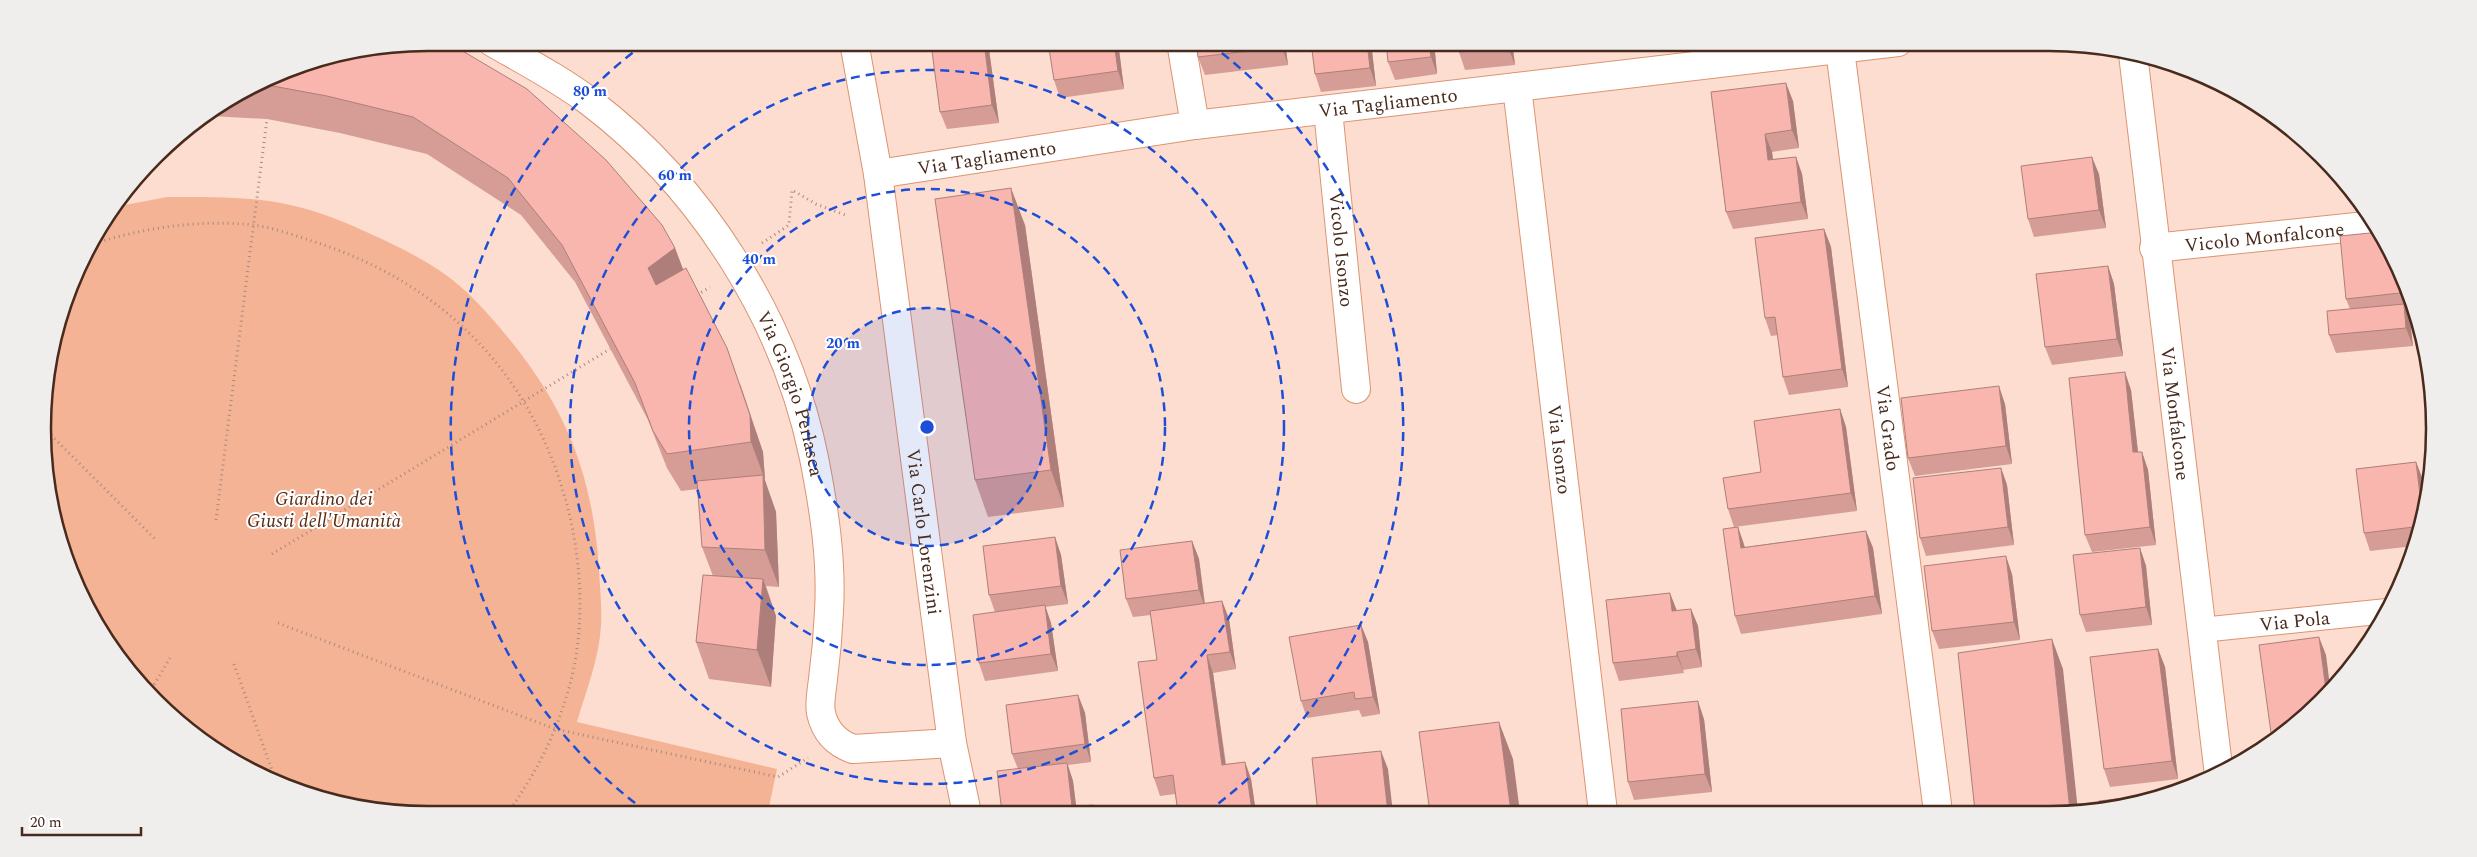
<svg xmlns="http://www.w3.org/2000/svg" width="2477" height="857" viewBox="0 0 2477 857" font-family="Spectral,serif">
<rect width="100%" height="100%" fill="#fcddcf"/>
<!-- green -->
<path fill="#f5b396" d="M167,197C208,197 250,196 290,205C319,211 347,223 373,235C397,246 424,259 446,275C469,292 487,312 505,334C566,407 593,475 599,570C600,588 602,608 601,626C599,659 586,691 577,722L777,769L769,807L710,814H429L329,801L214,749L156,702L108,643L56,528L43,454L46,378L82,258L114,207Z"/>
<g fill="none" stroke-linecap="round" stroke-linejoin="round">
<!-- service casing -->
<g stroke="#dc9473" stroke-width="26">
<g id="service">
<path id="s1" d="M2201,630L2387,611"/>
</g>
</g>
<!-- minor casing -->
<g stroke="#dc9473" stroke-width="30">
<g id="minor">
<path id="s2" d="M492,42C525,61 560,79 590,102C702,187 786,320 814,458C824,509 832,559 829,611C828,633 826,656 823,679C822,689 819,703 821,713C825,731 836,743 853,749L952,743"/>
<path id="s3" d="M854,42L878,174L952,743L967,813"/>
<polyline points="1181,42 1195,125"/>
<path id="s4" d="M1839,42L1938,812"/>
<path id="s5" d="M2133,54L2219,775"/>
<path id="s6" d="M1517,87L1603,812"/>
<path id="s7" d="M1328,110L1356,389"/>
<path id="s8" d="M878,174L1195,125L1898,42"/>
<path id="s9" d="M2154,248L2375,225"/>
</g>
</g>
<!-- path -->
<g stroke="#a88a7c" stroke-width="3" stroke-dasharray="1 4" stroke-linecap="butt">
<polyline points="762,243 789,225 792,190 816,204 848,216"/>
<path d="M90,245C141,228 200,219 253,225C276,228 299,237 321,244C443,285 530,373 565,498C582,557 586,628 569,688C555,737 536,773 507,814"/>
<polyline points="697,295 710,287"/>
<polyline points="44,428 156,540"/>
<polyline points="216,520 267,119"/>
<polyline points="272,554 610,349"/>
<polyline points="278,623 555,729 778,777 808,758"/>
<polyline points="234,664 274,776"/>
<polyline points="149,693 170,658"/>
</g>
<!-- service -->
<use href="#service" stroke="#fff" stroke-width="24"/>
<!-- minor -->
<use href="#minor" stroke="#fff" stroke-width="28"/>
</g>
<!-- wall -->
<g fill="#d59d96">
<polygon points="988,42 999,123 947,129 940,112"/>
<polygon points="1118,42 1124,89 1060,98 1054,80"/>
<polygon points="1196,42 1285,42 1288,65 1205,75 1198,57"/>
<polygon points="1311,42 1371,42 1376,86 1321,92 1315,74"/>
<polygon points="1386,42 1434,42 1437,74 1395,80 1388,62"/>
<polygon points="1458,42 1512,42 1515,65 1465,70 1459,52"/>
<polygon points="353,50 675,248 683,270 741,386 763,452 765,480 776,512 779,587 766,586 776,616 771,687 709,679 696,642 713,576 702,547 698,489 681,491 667,468 648,420 575,282 521,215 427,154 340,133 267,119 210,116 281,72"/>
<polygon points="1711,92 1793,101 1799,148 1772,152 1773,159 1796,157 1802,174 1808,219 1733,229 1726,212"/>
<polygon points="2099,174 2106,228 2034,237 2028,219"/>
<polygon points="1025,225 1064,507 988,517 975,480"/>
<polygon points="1824,229 1831,247 1848,387 1789,395 1783,377 1778,335 1771,336 1765,318"/>
<polygon points="2383,235 2414,304 2415,310 2406,311 2410,321 2413,346 2336,353 2329,335 2350,309 2346,299"/>
<polygon points="2108,266 2114,284 2123,356 2052,365 2045,347"/>
<polygon points="2131,390 2138,452 2142,452 2148,470 2156,545 2092,552 2085,535"/>
<polygon points="2005,404 2012,464 1915,476 1908,458"/>
<polygon points="1840,409 1846,427 1857,511 1734,527 1728,509 1761,472"/>
<polygon points="2416,462 2423,480 2426,503 2421,528 2414,546 2370,551 2364,533"/>
<polygon points="2001,468 2007,485 2014,545 1926,556 1920,538"/>
<polygon points="1738,527 1745,547 1866,531 1873,548 1882,614 1741,634 1735,616"/>
<polygon points="1055,537 1061,555 1068,604 1045,607 1051,623 1058,671 985,681 979,663 995,612 989,595"/>
<polygon points="1192,541 1199,559 1205,603 1222,601 1229,619 1236,669 1213,673 1226,764 1245,762 1251,779 1256,813 1178,813 1175,794 1160,796 1154,778 1157,660 1151,615 1133,617 1126,599"/>
<polygon points="2140,548 2146,566 2152,625 2086,632 2080,615"/>
<polygon points="2012,574 2020,640 1939,649 1932,631"/>
<polygon points="1691,609 1698,626 1702,667 1683,670 1684,673 1619,681 1613,663 1677,611"/>
<polygon points="1361,625 1368,642 1380,714 1362,717 1359,710 1307,718 1301,701"/>
<polygon points="2158,649 2165,667 2178,779 2110,787 2104,769"/>
<polygon points="1078,695 1085,713 1091,762 1068,765 1073,781 1076,807 1002,813 1018,769 1012,754"/>
<polygon points="1704,719 1712,792 1634,800 1628,782"/>
</g>
<!-- shaded-wall -->
<g fill="#ae7f7a">
<polygon points="984,42 988,42 999,123 992,105"/>
<polygon points="1114,42 1118,42 1124,89 1118,71"/>
<polygon points="1281,42 1285,42 1288,65 1282,47"/>
<polygon points="1367,42 1371,42 1376,86 1370,68"/>
<polygon points="1429,42 1434,42 1437,74 1431,57"/>
<polygon points="1508,42 1512,42 1515,65 1508,47"/>
<polygon points="1786,83 1793,101 1799,148 1792,130"/>
<polygon points="1765,134 1772,152 1775,178 1768,160"/>
<polygon points="1796,157 1802,174 1808,219 1801,202"/>
<polygon points="2092,157 2099,174 2106,228 2099,210"/>
<polygon points="1011,188 1025,225 1064,507 1051,470"/>
<polygon points="1824,229 1831,247 1848,387 1842,369"/>
<polygon points="675,248 689,285 661,305 648,268"/>
<polygon points="2108,266 2114,284 2123,356 2117,339"/>
<polygon points="2404,304 2410,321 2413,346 2406,328"/>
<polygon points="727,348 763,452 765,480 751,442"/>
<polygon points="2125,372 2131,390 2140,470 2133,452"/>
<polygon points="1999,386 2005,404 2012,464 2006,446"/>
<polygon points="1840,409 1846,427 1857,511 1851,493"/>
<polygon points="2142,452 2148,470 2156,545 2150,527"/>
<polygon points="2416,462 2423,480 2426,503 2423,519"/>
<polygon points="2001,468 2007,485 2014,545 2008,527"/>
<polygon points="763,475 776,512 779,587 765,550"/>
<polygon points="1738,527 1744,545 1748,566 1741,548"/>
<polygon points="1866,531 1873,548 1882,614 1875,596"/>
<polygon points="1055,537 1061,555 1068,604 1061,586"/>
<polygon points="1192,541 1199,559 1205,608 1199,590"/>
<polygon points="2140,548 2146,566 2152,625 2146,607"/>
<polygon points="2006,556 2012,574 2020,640 2014,622"/>
<polygon points="763,579 776,616 771,687 757,650"/>
<polygon points="1670,593 1677,611 1672,611"/>
<polygon points="1222,601 1229,619 1236,669 1230,652"/>
<polygon points="1045,605 1051,623 1058,671 1051,654"/>
<polygon points="1691,609 1698,626 1702,667 1696,649"/>
<polygon points="1361,625 1368,642 1380,714 1373,697"/>
<polygon points="2319,637 2326,655 2330,686 2326,690"/>
<polygon points="2052,639 2063,669 2078,811 2070,811"/>
<polygon points="2158,649 2165,667 2178,779 2172,761"/>
<polygon points="1677,652 1684,673 1677,656"/>
<polygon points="1207,655 1213,673 1228,783 1222,765"/>
<polygon points="1078,695 1085,713 1091,762 1085,744"/>
<polygon points="1698,701 1704,719 1712,792 1705,774"/>
<polygon points="1499,722 1513,759 1520,812 1511,812"/>
<polygon points="1381,751 1388,769 1393,813 1388,813"/>
<polygon points="1245,762 1251,779 1256,813 1253,813 1252,811"/>
<polygon points="1067,763 1073,781 1077,813 1072,807"/>
</g>
<!-- building -->
<g fill="#f8b6af" stroke="#ae7f7a">
<polygon points="428,42 449,43 527,89 606,160 662,225 675,248 648,268 656,285 686,268 727,348 750,415 751,442 667,454 653,431 635,383 562,245 508,178 413,117 327,96 262,84 281,72 353,50"/>
<polygon points="949,42 984,42 992,105 940,112 932,51 950,48"/>
<polygon points="1048,42 1114,42 1118,71 1054,80"/>
<polygon points="1196,42 1281,42 1282,47 1198,57"/>
<polygon points="1311,42 1367,42 1370,68 1315,74"/>
<polygon points="1386,42 1429,42 1431,57 1388,62"/>
<polygon points="1458,42 1508,42 1508,47 1459,52"/>
<polygon points="1786,83 1792,130 1765,134 1768,160 1796,157 1801,202 1726,212 1711,92"/>
<polygon points="2092,157 2099,210 2028,219 2021,166"/>
<polygon points="1011,188 1051,470 975,480 935,199"/>
<polygon points="1824,229 1842,369 1783,377 1775,317 1765,318 1755,238"/>
<polygon points="2380,232 2383,235 2409,292 2346,299 2340,236"/>
<polygon points="2108,266 2117,339 2045,347 2036,274"/>
<polygon points="2404,304 2406,328 2329,335 2327,311"/>
<polygon points="2125,372 2133,452 2142,452 2150,527 2085,535 2069,378"/>
<polygon points="1999,386 2006,446 1908,458 1901,398"/>
<polygon points="1840,409 1851,493 1728,509 1723,478 1761,472 1754,421"/>
<polygon points="2416,462 2423,519 2422,526 2364,533 2356,469"/>
<polygon points="2001,468 2008,527 1920,538 1913,478"/>
<polygon points="763,475 765,550 702,547 697,481"/>
<polygon points="1738,527 1741,548 1866,531 1875,596 1735,616 1723,529"/>
<polygon points="1055,537 1061,586 989,595 983,546"/>
<polygon points="1192,541 1199,590 1126,599 1120,550"/>
<polygon points="2140,548 2146,607 2080,615 2073,555"/>
<polygon points="2006,556 2014,622 1932,631 1924,566"/>
<polygon points="703,575 763,579 757,650 696,642"/>
<polygon points="1670,593 1672,611 1691,609 1696,649 1677,652 1677,656 1613,663 1606,600"/>
<polygon points="1222,601 1230,652 1207,655 1222,765 1245,762 1252,811 1235,813 1178,813 1173,775 1154,778 1138,662 1157,660 1150,611"/>
<polygon points="1045,605 1051,654 979,663 973,615"/>
<polygon points="1361,625 1373,697 1355,699 1354,692 1301,701 1289,637"/>
<polygon points="2319,637 2326,690 2303,719 2272,740 2259,645"/>
<polygon points="2052,639 2070,811 1975,811 1958,653"/>
<polygon points="2158,649 2172,761 2104,769 2090,657"/>
<polygon points="1078,695 1085,744 1012,754 1006,705"/>
<polygon points="1698,701 1705,774 1628,782 1621,709"/>
<polygon points="1499,722 1511,812 1430,813 1419,732"/>
<polygon points="1381,751 1388,813 1318,813 1312,758"/>
<polygon points="1067,763 1072,807 1093,805 1094,813 1002,813 997,771"/>
<polygon points="2152,795 2100,811 2099,801"/>
</g>
<!-- distance rings -->
<circle cx="927" cy="427" r="119" fill="#1d4ed8" fill-opacity=".12"/>
<g fill="none" stroke="#1d4ed8" stroke-width="2.5" stroke-dasharray="9 6">
<circle cx="927" cy="427" r="119"/>
<circle cx="927" cy="427" r="238"/>
<circle cx="927" cy="427" r="357"/>
<path d="M647 812A476 476 0 0 1 644 44M1210 44A476 476 0 0 1 1207 812"/>
</g>
<g text-anchor="middle" stroke-width="4" stroke-linejoin="round" paint-order="stroke">
<!-- street labels -->
<g font-size="19" fill="#492b1e" stroke="#fff">
<text dy="7" stroke="none"><textPath href="#s8" startOffset="515">Via Tagliamento</textPath></text>
<text dy="7" stroke="none"><textPath href="#s8" startOffset="110">Via Tagliamento</textPath></text>
<text dy="7" stroke="none"><textPath href="#s9" startOffset="111">Vicolo Monfalcone</textPath></text>
<text dy="7" stroke="none"><textPath href="#s7" startOffset="140">Vicolo Isonzo</textPath></text>
<text dy="7" stroke="none"><textPath href="#s2" startOffset="476">Via Giorgio Perlasca</textPath></text>
<text dy="7" stroke="none"><textPath href="#s5" startOffset="362">Via Monfalcone</textPath></text>
<text dy="7" stroke="none"><textPath href="#s4" startOffset="389">Via Grado</textPath></text>
<text dy="7" stroke="none"><textPath href="#s6" startOffset="365">Via Isonzo</textPath></text>
<text dy="7" stroke="none"><textPath href="#s3" startOffset="495">Via Carlo Lorenzini</textPath></text>
<text dy="7" stroke="none"><textPath href="#s1" startOffset="94">Via Pola</textPath></text>
</g>
<!-- park labels -->
<g font-size="19" font-style="italic" fill="#5a2a12" stroke="#fff">
<text x="324" y="505">Giardino dei<tspan x="324" dy="22">Giusti dell'Umanità</tspan></text>
</g>
</g>
<!-- crop -->
<path d="M0 0H2477V857H0ZM428 51H2049A377 377 0 0 1 2426 428V429A377 377 0 0 1 2049 806H428A377 377 0 0 1 51 429V428A377 377 0 0 1 428 51Z" fill="#f0eeed" fill-rule="evenodd"/>
<path fill="none" stroke="#492b1e" stroke-width="2.5" d="M428 51H2049A377 377 0 0 1 2426 428V429A377 377 0 0 1 2049 806H428A377 377 0 0 1 51 429V428A377 377 0 0 1 428 51Z"/>
<circle cx="927" cy="427" r="8" fill="#1d4ed8" stroke="#fff" stroke-width="2.5"/>
<g font-size="15" text-anchor="middle" font-weight="bold" fill="#1d4ed8" stroke="#fff" stroke-width="4" stroke-linejoin="round" paint-order="stroke">
<text x="590" y="96">80 m</text>
<text x="675" y="180">60 m</text>
<text x="759" y="264">40 m</text>
<text x="843" y="348">20 m</text>
</g>
<!-- scale -->
<path d="M22 827v8h119v-8" fill="none" stroke="#492b1e" stroke-width="2.5"/>
<text x="30" y="827" font-size="15" fill="#492b1e" stroke="#ffffff" stroke-width="4" paint-order="stroke">20 m</text>
</svg>
